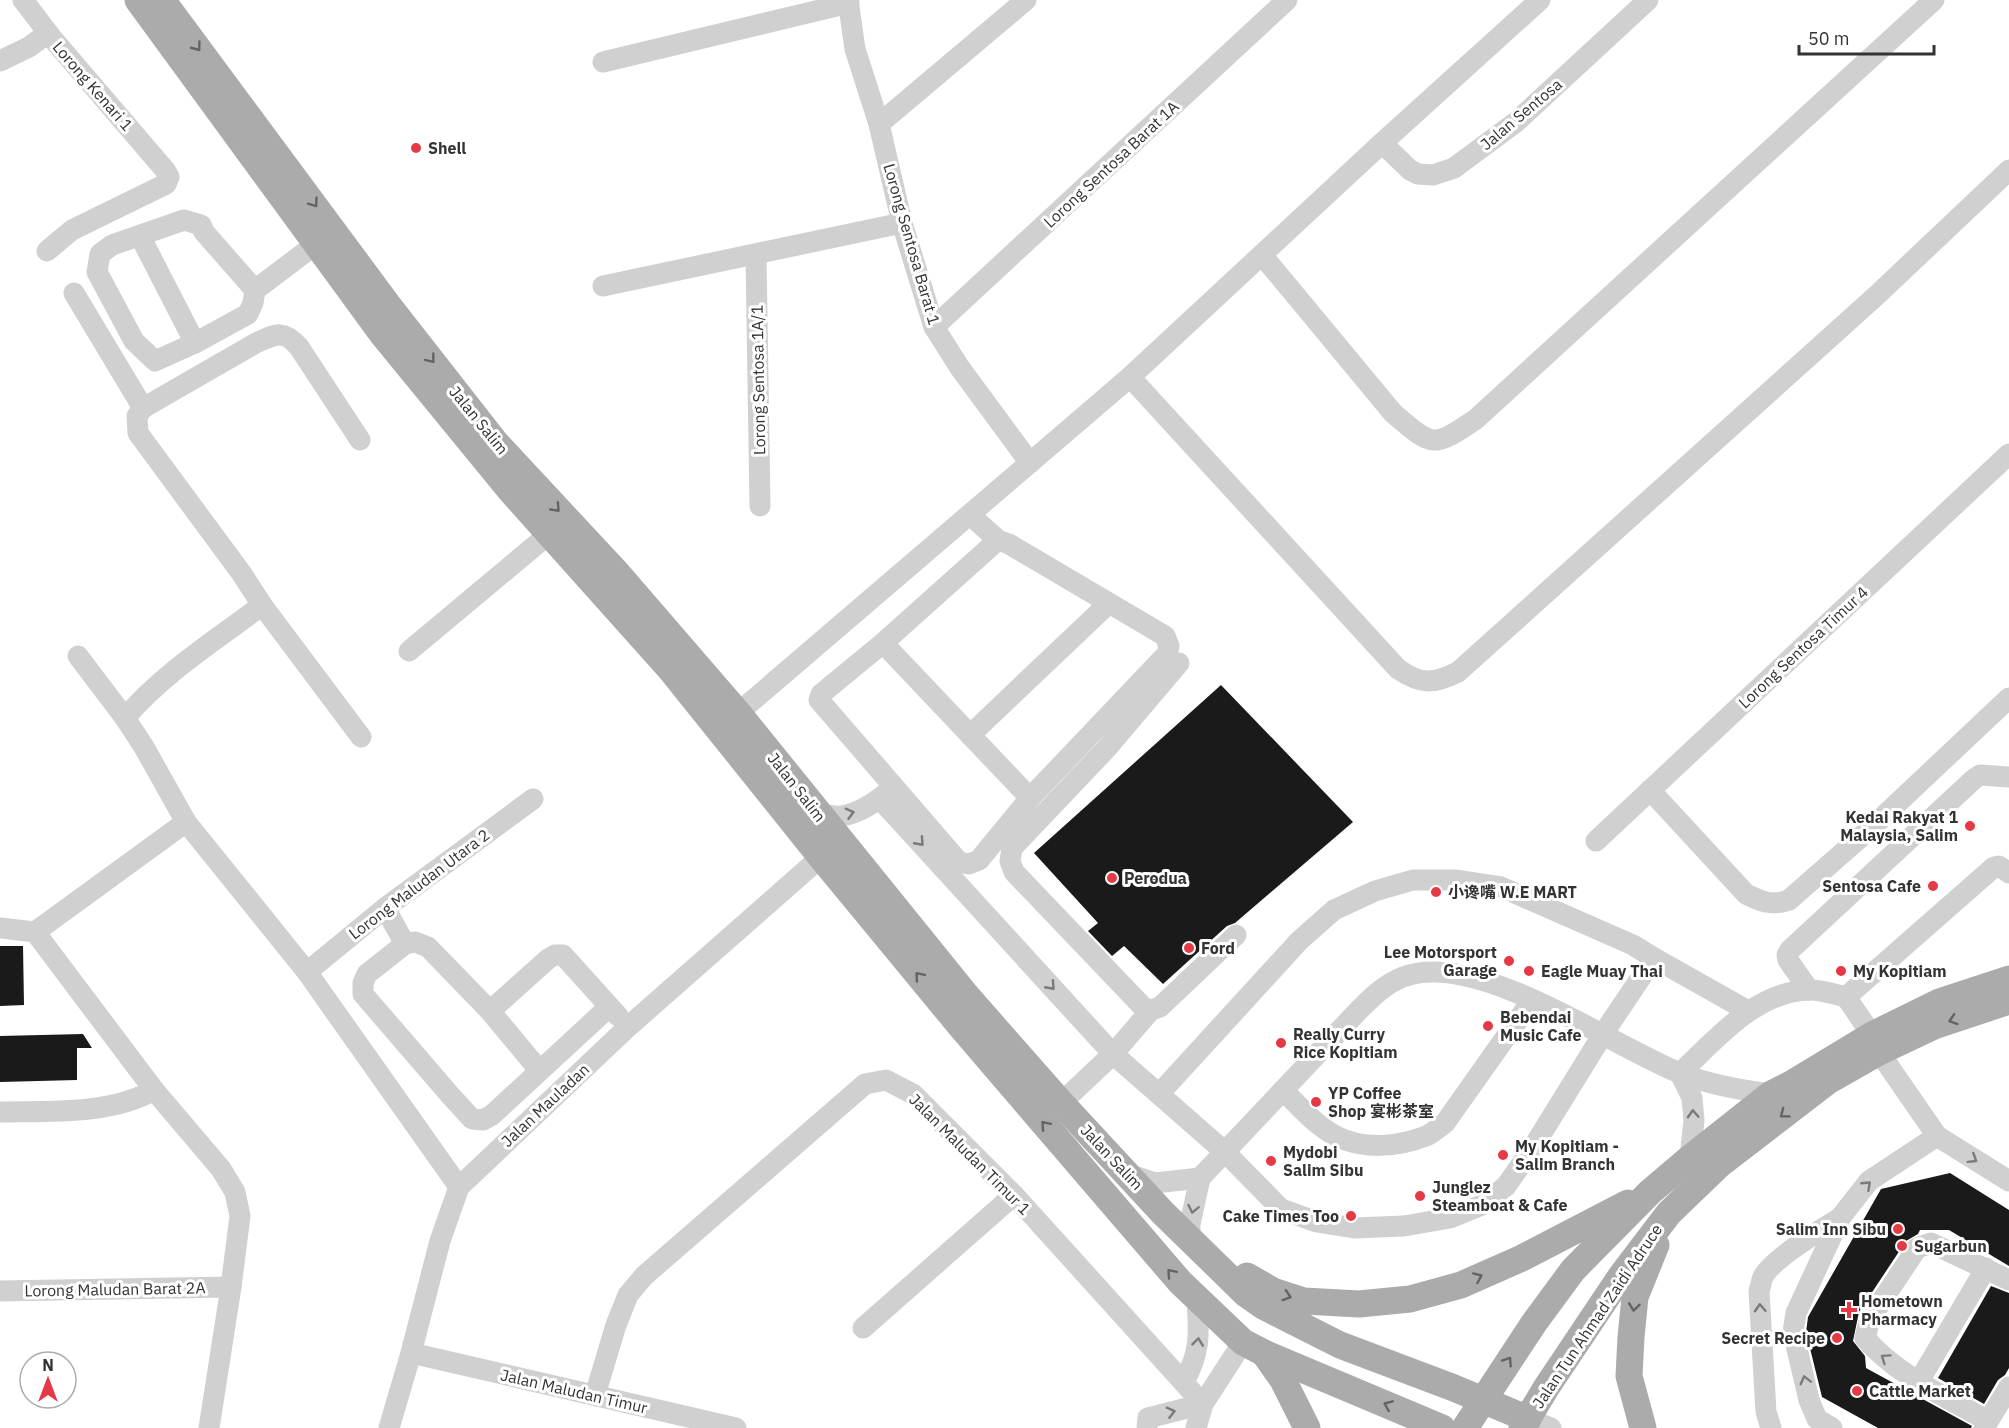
<svg xmlns="http://www.w3.org/2000/svg" width="2009" height="1428" viewBox="0 0 2009 1428" font-family="'IBM Plex Sans','Noto Sans SC',sans-serif">
<rect width="100%" height="100%" fill="#fff"/>
<!-- building -->
<g fill="#1a1a1a">
<polygon points="1221,685 1353,822 1235,923 1227,926 1163,984 1124,946 1112,956 1088,931 1098,923 1034,853"/>
<polygon points="0,946 23,946 24,1005 0,1006"/>
<polygon points="83,1034 92,1048 77,1048 77,1080 0,1082 0,1036"/>
<polygon points="1950,1173 2009,1210 2009,1266 1949,1230 1920,1230 1918,1234 1906,1241 1859,1312 1853,1341 1865,1356 1866,1368 1972,1426 1971,1428 1878,1428 1822,1397 1806,1332 1808,1317 1881,1189"/>
<polygon points="1991,1286 2009,1293 2009,1368 2005,1375 1998,1380 1984,1404 1938,1378"/>
</g>
<g fill="none" stroke-linecap="round" stroke-linejoin="round">
<!-- minor -->
<g stroke="#d0d0d0" stroke-width="21">
<polyline points="23,0 52,38 165,170 169,177 166,184 72,230 47,251"/>
<polyline points="848,0 855,49 879,124 902,223 934,327 960,368 1030,463"/>
<polyline points="0,61 29,47 48,33"/>
<polyline points="603,62 849,3"/>
<polyline points="879,124 1026,0"/>
<polyline points="1382,143 1410,170 1418,174 1433,175 1454,168 1516,122 1648,0"/>
<polyline points="140,236 195,343"/>
<polyline points="756,255 760,506"/>
<path d="M1262,255L1393,413C1433,447 1432,449 1476,419L1934,0"/>
<polyline points="603,286 902,223"/>
<polyline points="255,290 204,232 201,225 184,220 112,245 100,254 97,272 134,341 155,361 195,343 248,314 253,303 255,290 316,244"/>
<polyline points="74,293 143,408 137,416 138,433 242,574 262,605 361,737"/>
<polyline points="934,327 1287,0"/>
<path d="M1130,377L1398,669C1421,685 1434,684 1458,672L1877,295L2009,170"/>
<path d="M143,408L256,343C276,334 283,329 299,347L360,440"/>
<polyline points="970,515 998,540"/>
<polygon points="998,540 1009,544 1165,636 1169,646 1167,654 1030,798 979,860 969,864 959,862 819,700 821,694 883,643"/>
<polyline points="883,643 1030,798"/>
<polyline points="409,651 549,534"/>
<polyline points="78,656 125,718 144,747 186,822 307,972 459,1187"/>
<polyline points="1179,663 1107,748 1012,848 1010,861 1014,872 1143,1007 1151,1010 1160,1007 1236,935"/>
<polyline points="738,713 1130,377 1382,143 1540,0"/>
<path d="M125,718C163,673 215,641 262,605"/>
<polyline points="970,735 1108,604"/>
<path d="M1650,790L1746,894C1762,902 1772,906 1789,900L1871,828L2009,698"/>
<polyline points="880,799 1113,1054 1225,1152 1281,1209 1317,1222 1354,1228 1404,1226 1450,1218 1482,1205 1506,1186 1532,1149 1603,1034 1654,958 1633,945 1501,887 1455,880 1413,880 1375,891 1334,910 1299,941 1159,1094"/>
<path d="M817,813C824,814 834,817 842,816C860,813 876,802 890,790"/>
<polyline points="1596,841 2009,454"/>
<polyline points="385,908 405,944"/>
<polyline points="0,928 35,932 186,822"/>
<polyline points="35,932 154,1090 221,1169 235,1192 240,1216 231,1287 209,1428"/>
<polyline points="1654,958 1748,1011"/>
<polyline points="307,972 385,908 533,799"/>
<polyline points="1809,990 1788,960 1787,955 1790,950 1974,779 1980,775 2009,777"/>
<polyline points="490,1011 548,959 555,955 563,955 618,1016"/>
<polyline points="1872,1035 1846,997 1994,867 1999,866 2009,873"/>
<polyline points="1879,1052 1937,1136 2009,1181"/>
<polyline points="539,1070 490,1011 428,947 415,942 405,944 367,974 363,983 363,994 450,1095 472,1119 483,1120 492,1115 609,1007"/>
<path d="M1680,1073C1717,1039 1755,991 1810,990C1822,990 1834,994 1846,997"/>
<polyline points="1680,1073 1692,1098 1694,1120 1690,1158"/>
<path d="M1283,1090C1299,1106 1315,1125 1336,1136C1363,1150 1398,1147 1426,1136C1433,1133 1439,1127 1445,1123L1532,1000"/>
<polyline points="1061,1103 1113,1054 1151,1010"/>
<path d="M0,1112C50,1111 110,1115 154,1090"/>
<polyline points="1128,1174 1155,1183 1200,1178"/>
<path d="M1190,1240V1224L1200,1178L1359,1010C1372,997 1385,984 1403,977C1477,949 1611,1046 1682,1074C1711,1085 1740,1090 1771,1094"/>
<polyline points="0,1291 231,1287"/>
<polyline points="863,1328 1014,1195"/>
<polyline points="411,1353 736,1428"/>
<polyline points="1919,1381 1986,1268"/>
<path d="M1184,1382C1201,1351 1199,1334 1197,1299"/>
<polyline points="595,1395 616,1325 628,1295 644,1276 865,1084 886,1080 913,1094 1014,1195 1203,1404"/>
<polyline points="1528,1419 1551,1428"/>
<path d="M1988,1421C1948,1398 1895,1374 1865,1338L1870,1319L1917,1248L1931,1243L2009,1280"/>
<polyline points="389,1428 411,1353 440,1241 459,1187 629,1026 821,857"/>
<polyline points="1147,1428 1148,1418 1203,1404"/>
<polyline points="1196,1428 1203,1404 1243,1342"/>
<path d="M1771,1428L1766,1412L1759,1291C1761,1286 1761,1281 1763,1277C1771,1260 1823,1228 1840,1218"/>
<polyline points="1832,1428 1817,1419 1809,1400 1793,1332 1796,1313 1840,1218 1869,1181 1937,1136"/>
<polyline points="1984,1428 2009,1387"/>
</g>
<!-- major -->
<g stroke="#ababab" stroke-width="27">
<polyline points="138,0 383,335 510,490 671,670 821,857 962,1028 1180,1282 1243,1342 1264,1353 1442,1428"/>
<polyline points="162,0 388,305 496,443 618,574 738,713 966,995 1061,1103 1163,1213 1246,1294 1263,1306 1340,1345 1454,1388 1528,1419"/>
<polyline points="1247,1276 1273,1291 1304,1301 1359,1304 1410,1299 1461,1285 1522,1258 1628,1203"/>
<polyline points="1264,1353 1283,1380 1307,1428"/>
<polyline points="1465,1428 1534,1323 1573,1270 1650,1192 1690,1158 1771,1094 1791,1084 1872,1035 1939,1002 2009,979"/>
<polyline points="1522,1428 1546,1388 1621,1276 1669,1213 1720,1164 1828,1081 1879,1052 1934,1026 2009,1001"/>
<polyline points="1643,1428 1629,1376 1631,1337 1635,1297 1656,1245"/>
</g>
</g>
<!-- one-way arrows -->
<defs><path id="oneway-chevron" d="M-2-3.5L2.5 0L-2 3.5" fill="none" stroke-width="1.6" stroke-linecap="round" stroke-linejoin="round" transform="scale(1.5)"/></defs>
<g stroke="#636363">
<use href="#oneway-chevron" transform="translate(197 47) rotate(53)"/>
<use href="#oneway-chevron" transform="translate(314 203) rotate(54)"/>
<use href="#oneway-chevron" transform="translate(431 359) rotate(52)"/>
<use href="#oneway-chevron" transform="translate(556 508) rotate(47)"/>
<use href="#oneway-chevron" transform="translate(919 976) rotate(-130)"/>
<use href="#oneway-chevron" transform="translate(1953 1020) rotate(162)"/>
<use href="#oneway-chevron" transform="translate(1784 1114) rotate(143)"/>
<use href="#oneway-chevron" transform="translate(1045 1125) rotate(-131)"/>
<use href="#oneway-chevron" transform="translate(1171 1273) rotate(-131)"/>
<use href="#oneway-chevron" transform="translate(1478 1277) rotate(-24)"/>
<use href="#oneway-chevron" transform="translate(1287 1296) rotate(18)"/>
<use href="#oneway-chevron" transform="translate(1634 1307) rotate(97)"/>
<use href="#oneway-chevron" transform="translate(1508 1361) rotate(-56)"/>
<use href="#oneway-chevron" transform="translate(1388 1405) rotate(-157)"/>
</g>
<g stroke="#7a7a7a">
<use href="#oneway-chevron" transform="translate(850 813) rotate(-15)"/>
<use href="#oneway-chevron" transform="translate(920 842) rotate(48)"/>
<use href="#oneway-chevron" transform="translate(1051 986) rotate(48)"/>
<use href="#oneway-chevron" transform="translate(1693 1114) rotate(-93)"/>
<use href="#oneway-chevron" transform="translate(1973 1159) rotate(32)"/>
<use href="#oneway-chevron" transform="translate(1867 1185) rotate(-43)"/>
<use href="#oneway-chevron" transform="translate(1193 1209) rotate(102)"/>
<use href="#oneway-chevron" transform="translate(1760 1308) rotate(-93)"/>
<use href="#oneway-chevron" transform="translate(1198 1342) rotate(-83)"/>
<use href="#oneway-chevron" transform="translate(1885 1358) rotate(-145)"/>
<use href="#oneway-chevron" transform="translate(1805 1380) rotate(-104)"/>
<use href="#oneway-chevron" transform="translate(1171 1412) rotate(-14)"/>
</g>
<!-- markers -->
<g fill="#e63946" stroke="#fff" stroke-width="2">
<circle cx="416" cy="148" r="6"/>
<circle cx="1970" cy="826" r="6"/>
<circle cx="1112" cy="878" r="6"/>
<circle cx="1933" cy="886" r="6"/>
<circle cx="1436" cy="892" r="6"/>
<circle cx="1189" cy="948" r="6"/>
<circle cx="1509" cy="961" r="6"/>
<circle cx="1529" cy="971" r="6"/>
<circle cx="1841" cy="971" r="6"/>
<circle cx="1488" cy="1026" r="6"/>
<circle cx="1281" cy="1043" r="6"/>
<circle cx="1316" cy="1102" r="6"/>
<circle cx="1503" cy="1155" r="6"/>
<circle cx="1271" cy="1161" r="6"/>
<circle cx="1420" cy="1196" r="6"/>
<circle cx="1351" cy="1216" r="6"/>
<circle cx="1898" cy="1229" r="6"/>
<circle cx="1902" cy="1246" r="6"/>
<path d="M1846 1301h6v6h6v6h-6v6h-6v-6h-6v-6h6z"/>
<circle cx="1837" cy="1338" r="6"/>
<circle cx="1857" cy="1391" r="6"/>
</g>
<g text-anchor="middle" stroke-width="6" stroke-linejoin="round" paint-order="stroke">
<!-- street labels -->
<g font-size="16" fill="#333" stroke="#fff">
<text transform="translate(93 86) rotate(49)" y="6">Lorong Kenari 1</text>
<text transform="translate(1521 114) rotate(-40)" y="6">Jalan Sentosa</text>
<text transform="translate(1111 164) rotate(-43)" y="6">Lorong Sentosa Barat 1A</text>
<text transform="translate(912 244) rotate(74)" y="6">Lorong Sentosa Barat 1</text>
<text transform="translate(758 380) rotate(-91)" y="6">Lorong Sentosa 1A/1</text>
<text transform="translate(479 420) rotate(51)" y="6">Jalan Salim</text>
<text transform="translate(1803 647) rotate(-43)" y="6">Lorong Sentosa Timur 4</text>
<text transform="translate(797 787) rotate(52)" y="6">Jalan Salim</text>
<text transform="translate(419 884) rotate(-37)" y="6">Lorong Maludan Utara 2</text>
<text transform="translate(545 1105) rotate(-43)" y="6">Jalan Mauladan</text>
<text transform="translate(970 1154) rotate(45)" y="6">Jalan Maludan Timur 1</text>
<text transform="translate(1112 1157) rotate(47)" y="6">Jalan Salim</text>
<text transform="translate(115 1289) rotate(-1)" y="6">Lorong Maludan Barat 2A</text>
<text transform="translate(1597 1316) rotate(-56)" y="6">Jalan Tun Ahmad Zaidi Adruce</text>
<text transform="translate(574 1391) rotate(13)" y="6">Jalan Maludan Timur</text>
</g>
<!-- poi labels -->
<g font-size="16" font-weight="bold" fill="#333" stroke="#fff" text-anchor="start">
<text x="428" y="154">Shell</text>
<text x="1958" y="823" text-anchor="end">Kedai Rakyat 1<tspan x="1958" dy="18">Malaysia, Salim</tspan></text>
<text x="1124" y="884">Perodua</text>
<text x="1921" y="892" text-anchor="end">Sentosa Cafe</text>
<text x="1448" y="898">小谗嘴 W.E MART</text>
<text x="1201" y="954">Ford</text>
<text x="1497" y="958" text-anchor="end">Lee Motorsport<tspan x="1497" dy="18">Garage</tspan></text>
<text x="1541" y="977">Eagle Muay Thai</text>
<text x="1853" y="977">My Kopitiam</text>
<text x="1500" y="1023">Bebendai<tspan x="1500" dy="18">Music Cafe</tspan></text>
<text x="1293" y="1040">Really Curry<tspan x="1293" dy="18">Rice Kopitiam</tspan></text>
<text x="1328" y="1099">YP Coffee<tspan x="1328" dy="18">Shop 宴彬茶室</tspan></text>
<text x="1515" y="1152">My Kopitiam -<tspan x="1515" dy="18">Salim Branch</tspan></text>
<text x="1283" y="1158">Mydobi<tspan x="1283" dy="18">Salim Sibu</tspan></text>
<text x="1432" y="1193">Junglez<tspan x="1432" dy="18">Steamboat &amp; Cafe</tspan></text>
<text x="1339" y="1222" text-anchor="end">Cake Times Too</text>
<text x="1886" y="1235" text-anchor="end">Salim Inn Sibu</text>
<text x="1914" y="1252">Sugarbun</text>
<text x="1861" y="1307">Hometown<tspan x="1861" dy="18">Pharmacy</tspan></text>
<text x="1825" y="1344" text-anchor="end">Secret Recipe</text>
<text x="1869" y="1397">Cattle Market</text>
</g>
</g>
<!-- north arrow -->
<g transform="translate(48 1380)"><circle r="28" fill="#ffffff" stroke="#adadad" stroke-width="1.5"/>
<path d="M0-4.5L10 22L0 15L-10 22Z" fill="#e63946"/>
<text y="-9" font-size="16" font-weight="bold" text-anchor="middle" fill="#333333">N</text>
</g>
<!-- scale -->
<path d="M1799 45v9h135v-9" fill="none" stroke="#333333" stroke-width="3"/>
<text x="1808" y="45" font-size="18" fill="#333333" stroke="#ffffff" stroke-width="4.5" paint-order="stroke">50 m</text>
</svg>
